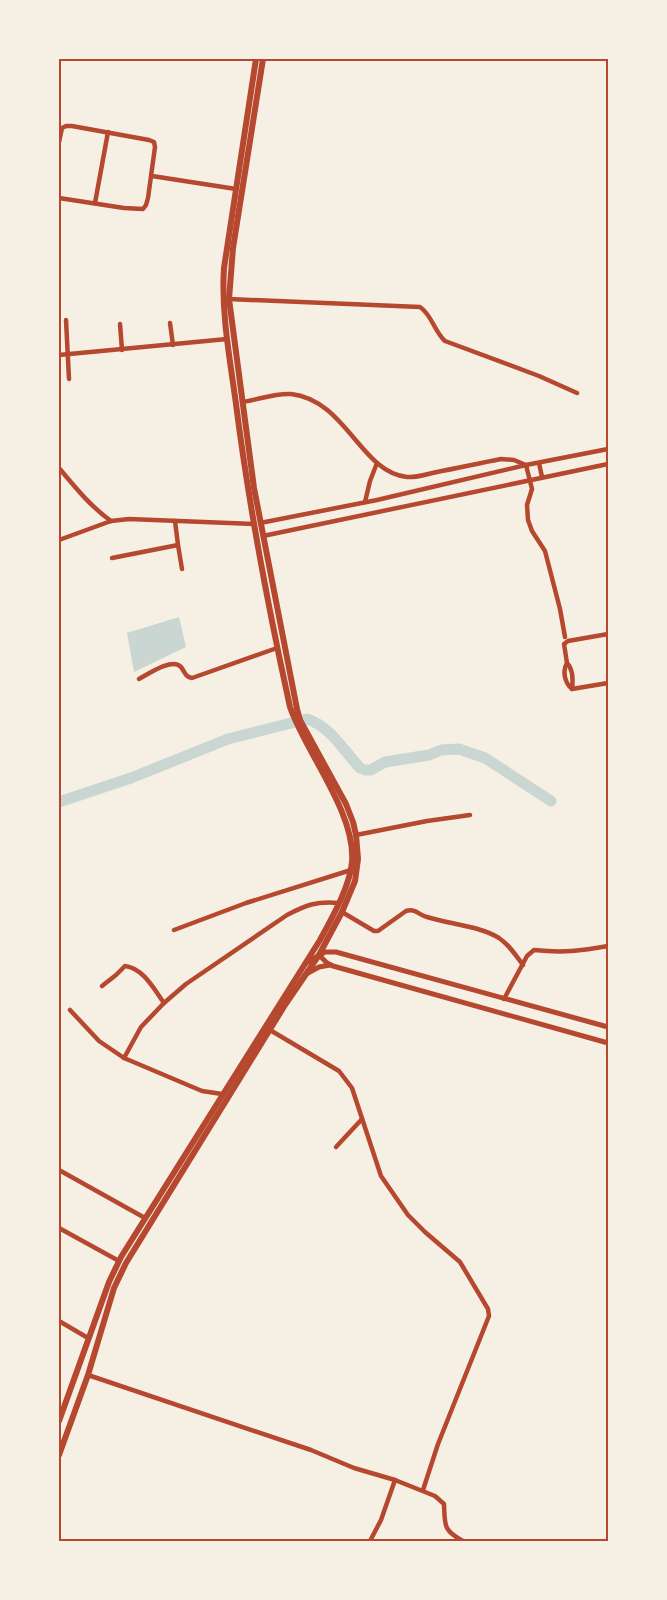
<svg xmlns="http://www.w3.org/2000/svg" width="667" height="1600" viewBox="0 0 667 1600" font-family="Overpass,sans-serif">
<rect width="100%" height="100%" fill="#f6efe4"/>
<!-- water -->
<polygon fill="#c9d6d2" points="179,617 186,647 134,672 127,633"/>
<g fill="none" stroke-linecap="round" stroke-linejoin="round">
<!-- river -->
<path stroke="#c9d6d2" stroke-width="11" d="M59,802L131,778L228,739L307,719C330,726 344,751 360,768L365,770H371L385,762L429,755L441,750L459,749L485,758L551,801"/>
<!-- minor -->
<g stroke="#b5482f" stroke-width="4.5">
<polyline points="59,142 62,128 66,126 72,126 149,140 154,142 155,147 148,198 146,205 143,209 124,208 59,198"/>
<polyline points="152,176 236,189"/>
<polyline points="95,203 108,132"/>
<path d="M229,299L420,307C432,315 434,331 445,341L539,376L577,393"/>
<polyline points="66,320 69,379"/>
<polyline points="170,323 173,345"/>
<polyline points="120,324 122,350"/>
<polyline points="59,355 227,339"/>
<path d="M242,402C258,400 274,393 291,394C346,400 361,473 407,477C416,478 427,474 437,472C458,468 480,463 501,459L514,460L526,465L532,489L527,505L528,520L532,531L545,551L560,609L565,637"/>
<polyline points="539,463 542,477"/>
<path d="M59,468C75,487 90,506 111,521"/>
<polyline points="365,502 370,481 377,463"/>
<polyline points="260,523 377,500 526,465 608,449"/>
<polyline points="263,536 608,464"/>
<polyline points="59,540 111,521 129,519 254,524"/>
<polyline points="178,545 182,569"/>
<polyline points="112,558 178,545 175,521"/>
<path d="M608,634L568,641L564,644L567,663C562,672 565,683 572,689L608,683"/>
<path d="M567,663C573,669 573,681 572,689"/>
<path d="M139,679C148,674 173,657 181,667C185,672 185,677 192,678L277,648"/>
<polyline points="356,835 427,821 470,815"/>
<path d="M342,912L374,931H378L406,911C415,908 419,915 427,917C449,924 480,926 499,938C509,945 516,955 523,965"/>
<polyline points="174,930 246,903 351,870"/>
<path d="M102,986L116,975L125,966C143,968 154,989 164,1003"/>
<path d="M504,999L527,956L534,950C563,953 581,951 608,946"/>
<polyline points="70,1010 99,1041 124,1058"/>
<polyline points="270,1030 339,1071 352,1088 381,1176 408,1215 425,1232 460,1262 488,1309 489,1316 438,1444 423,1490"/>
<path d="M222,1094L202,1091L124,1058L141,1027L164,1003L186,984L287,915C306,905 316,901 339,903"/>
<polyline points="336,1147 362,1119"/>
<polyline points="59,1170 145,1218"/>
<polyline points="59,1228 119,1261"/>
<polyline points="59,1321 88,1338"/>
<polyline points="88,1375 311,1450 354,1468 395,1480 381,1520 370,1541"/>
<path d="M395,1480L435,1496L444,1504C445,1526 443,1530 463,1541"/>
</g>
<!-- tertiary -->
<g stroke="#b5482f" stroke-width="5">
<polyline points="319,955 327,963 333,966 608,1043"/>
<polyline points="306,963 325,952 336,952 608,1027"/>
<polyline points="308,973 319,967 330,965"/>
</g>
<!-- primary -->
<g stroke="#b5482f" stroke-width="6">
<path d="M59,1421L109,1282L121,1257L320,940C332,918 350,886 352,862C356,813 306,753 290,707C268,607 249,506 236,404C230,359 221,313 224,268L256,59"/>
<polyline points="59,1455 88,1375 114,1288 126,1263 285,1005 319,955 342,912 355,881 358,859 356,835 353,822 346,804 300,720 297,709 254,488 229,299 233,248 263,59"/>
</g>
</g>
<!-- border -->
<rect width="667" height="1600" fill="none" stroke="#f6efe4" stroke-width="120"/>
<rect x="60" y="60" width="547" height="1480" fill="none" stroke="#b5482f" stroke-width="2"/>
</svg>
